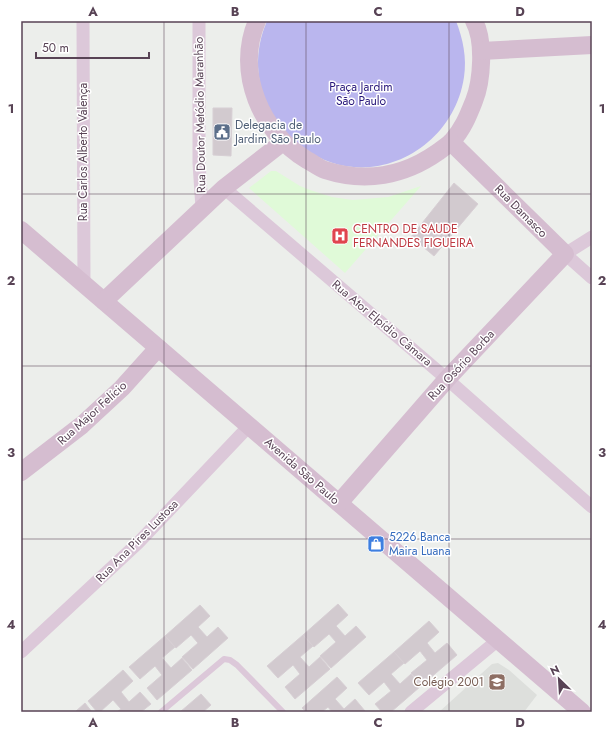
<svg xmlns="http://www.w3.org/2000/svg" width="613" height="733" viewBox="0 0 613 733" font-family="Jost,sans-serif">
<rect width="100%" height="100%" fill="#eceeeb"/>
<!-- education -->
<polygon fill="#dddfdc" points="498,663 509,670 537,695 524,712 439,712 492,664"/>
<!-- medical -->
<polygon fill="#e0fad8" points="271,171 276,171 300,186 310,190 332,197 353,200 388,197 421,186 345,273 249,188"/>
<!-- green -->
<path fill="#bab6ee" d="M267,21H456C463,39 467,58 464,77C453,153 364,195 303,147C297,142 288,138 283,132C279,126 275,118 271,111C255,83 254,51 267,21Z"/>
<!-- building -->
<g fill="#d2cacf" stroke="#d7cfd4">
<polygon points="213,108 232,108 231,156 213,155"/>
<polygon points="454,183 478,204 434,256 411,237"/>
<polygon points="338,604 348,615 336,626 345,636 356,626 366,637 331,668 320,656 336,642 329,634 314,647 303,635"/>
<polygon points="200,605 210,616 198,627 207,637 218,627 228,638 193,669 182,657 198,643 191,635 176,648 165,636"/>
<polygon points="429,621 439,632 427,643 435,653 447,643 457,655 422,685 411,673 427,660 420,651 405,664 394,652"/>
<polygon points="303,635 313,646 300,657 309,667 320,657 330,669 295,699 285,687 300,674 293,665 278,678 267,666"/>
<polygon points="165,636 175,647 162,658 171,668 182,658 192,670 157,700 147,688 162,675 155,666 140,679 129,667"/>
<polygon points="394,652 404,663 391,674 400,684 411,674 421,686 391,712 382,712 375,704 391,691 384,682 369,695 358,683"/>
<polygon points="123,670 133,681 121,692 129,702 140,692 151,704 141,712 117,712 121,709 113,700 100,712 97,712 88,701"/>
<polygon points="337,677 347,688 335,699 344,709 355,699 365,711 332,712 328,707 322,712 306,712 302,708"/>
<polygon points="201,694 211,705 203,712 180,712"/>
<polygon points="85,703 92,712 75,712"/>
</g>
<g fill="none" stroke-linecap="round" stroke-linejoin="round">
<!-- lane -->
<polyline stroke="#dcc8d9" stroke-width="6" points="161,712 224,659 230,660 237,665 283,712"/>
<!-- street -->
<g stroke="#dcc8d9" stroke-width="13">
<polyline points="83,21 84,284"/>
<polyline points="199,21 199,163 202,208"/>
<polyline points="224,188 447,379 592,507"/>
<polyline points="592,237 565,254 592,278"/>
<polyline points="21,652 138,543 249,426"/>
<polyline points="411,712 498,640"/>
</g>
<!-- secondary -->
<g stroke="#d5bdd0" stroke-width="18">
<path d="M257,21C235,72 261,133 307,160C313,163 319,168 325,170C365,183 404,176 438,152C442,149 448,145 452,141C463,129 468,116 474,101C482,81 485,41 474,21"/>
<polyline points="481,51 592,45"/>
<polyline points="21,230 582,712"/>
<polyline points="104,301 224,188 283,142"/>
<polyline points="21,472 82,425 122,388 158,348"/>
<polyline points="339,503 447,379 565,254 451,142"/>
</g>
</g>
<!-- grid -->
<path fill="none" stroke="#584355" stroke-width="1" stroke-opacity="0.55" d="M164,21V712M306,21V712M449,21V712M21,194H592M21,366H592M21,539H592"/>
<!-- icons -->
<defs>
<g id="civic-square" transform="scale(0.9)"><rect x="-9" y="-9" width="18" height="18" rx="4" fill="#5c6f8a" stroke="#fff"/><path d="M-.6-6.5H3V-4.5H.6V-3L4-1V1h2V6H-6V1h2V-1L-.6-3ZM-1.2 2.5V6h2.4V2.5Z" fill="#fff"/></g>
<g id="hospital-square" transform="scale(0.9)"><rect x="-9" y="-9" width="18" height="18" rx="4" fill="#e0444e" stroke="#fff"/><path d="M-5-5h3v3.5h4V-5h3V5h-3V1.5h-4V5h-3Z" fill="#fff"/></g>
<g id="shop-square" transform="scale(0.9)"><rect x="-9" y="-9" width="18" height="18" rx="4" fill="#3f7fe0" stroke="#fff"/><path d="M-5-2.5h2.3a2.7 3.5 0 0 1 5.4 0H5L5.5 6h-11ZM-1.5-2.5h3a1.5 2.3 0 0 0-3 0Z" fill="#fff"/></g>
<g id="school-square" transform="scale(0.9)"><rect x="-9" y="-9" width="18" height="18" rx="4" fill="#8d6e63" stroke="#fff"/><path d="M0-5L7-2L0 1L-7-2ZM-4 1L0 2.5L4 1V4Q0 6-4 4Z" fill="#fff"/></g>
</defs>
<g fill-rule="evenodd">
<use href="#civic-square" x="222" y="132"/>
<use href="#hospital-square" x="340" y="236"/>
<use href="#shop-square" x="376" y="544"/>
<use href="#school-square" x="497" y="682"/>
</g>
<g text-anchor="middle" stroke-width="3" stroke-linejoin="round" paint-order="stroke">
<!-- park labels -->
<g font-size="12" fill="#261579" stroke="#fff">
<text x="361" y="91">Praça Jardim<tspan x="361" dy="14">São Paulo</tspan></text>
</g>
<!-- street labels -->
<g font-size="12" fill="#584355" stroke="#fff">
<text transform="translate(200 115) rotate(-91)" y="4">Rua Doutor Metódio Maranhão</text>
<text transform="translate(83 152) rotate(-90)" y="4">Rua Carlos Alberto Valença</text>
<text transform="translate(521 211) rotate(45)" y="4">Rua Damasco</text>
<text transform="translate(382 323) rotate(40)" y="4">Rua Ator Elpídio Câmara</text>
<text transform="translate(461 365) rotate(-47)" y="4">Rua Osório Borba</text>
<text transform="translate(92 413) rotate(-42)" y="4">Rua Major Felício</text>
<text transform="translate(302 471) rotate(41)" y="4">Avenida São Paulo</text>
<text transform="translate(137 541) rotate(-45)" y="4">Rua Ana Pires Lustosa</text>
</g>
<!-- service labels -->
<g font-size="12" fill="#4e5e75" stroke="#fff" text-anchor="start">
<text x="235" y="129">Delegacia de<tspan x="235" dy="14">Jardim São Paulo</tspan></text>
</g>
<!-- health labels -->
<g font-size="12" fill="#be3a42" stroke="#fff" text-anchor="start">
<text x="353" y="233">CENTRO DE SAUDE<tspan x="353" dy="14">FERNANDES FIGUEIRA</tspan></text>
</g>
<!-- shop labels -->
<g font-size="12" fill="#366cbe" stroke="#fff" text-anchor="start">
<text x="389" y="541">5226 Banca<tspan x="389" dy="14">Maira Luana</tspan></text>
</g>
<!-- education labels -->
<g font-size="12" fill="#785e54" stroke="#fff" text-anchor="end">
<text x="484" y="686">Colégio 2001</text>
</g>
</g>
<!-- border -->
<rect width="613" height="733" fill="none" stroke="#ffffff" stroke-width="44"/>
<!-- north arrow -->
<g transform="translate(559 679) rotate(335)" stroke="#ffffff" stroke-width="3" paint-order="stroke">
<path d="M0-3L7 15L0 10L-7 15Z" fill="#584355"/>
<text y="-6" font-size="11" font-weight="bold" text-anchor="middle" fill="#584355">N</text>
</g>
<!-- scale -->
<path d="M36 52v6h113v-6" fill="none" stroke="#584355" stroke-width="2"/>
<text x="42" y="52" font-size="12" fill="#584355" stroke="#ffffff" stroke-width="3" paint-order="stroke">50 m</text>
<rect x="22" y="22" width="569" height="689" fill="none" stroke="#584355" stroke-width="1.5"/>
<g font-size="13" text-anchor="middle" font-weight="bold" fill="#584355">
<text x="93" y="16">A</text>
<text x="235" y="16">B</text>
<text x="378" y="16">C</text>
<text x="520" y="16">D</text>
<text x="11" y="113">1</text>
<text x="602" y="113">1</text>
<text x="11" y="285">2</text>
<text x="602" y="285">2</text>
<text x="11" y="457">3</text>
<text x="602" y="457">3</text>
<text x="11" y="629">4</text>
<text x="602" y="629">4</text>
<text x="93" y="727">A</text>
<text x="235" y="727">B</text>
<text x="378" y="727">C</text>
<text x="520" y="727">D</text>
</g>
</svg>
